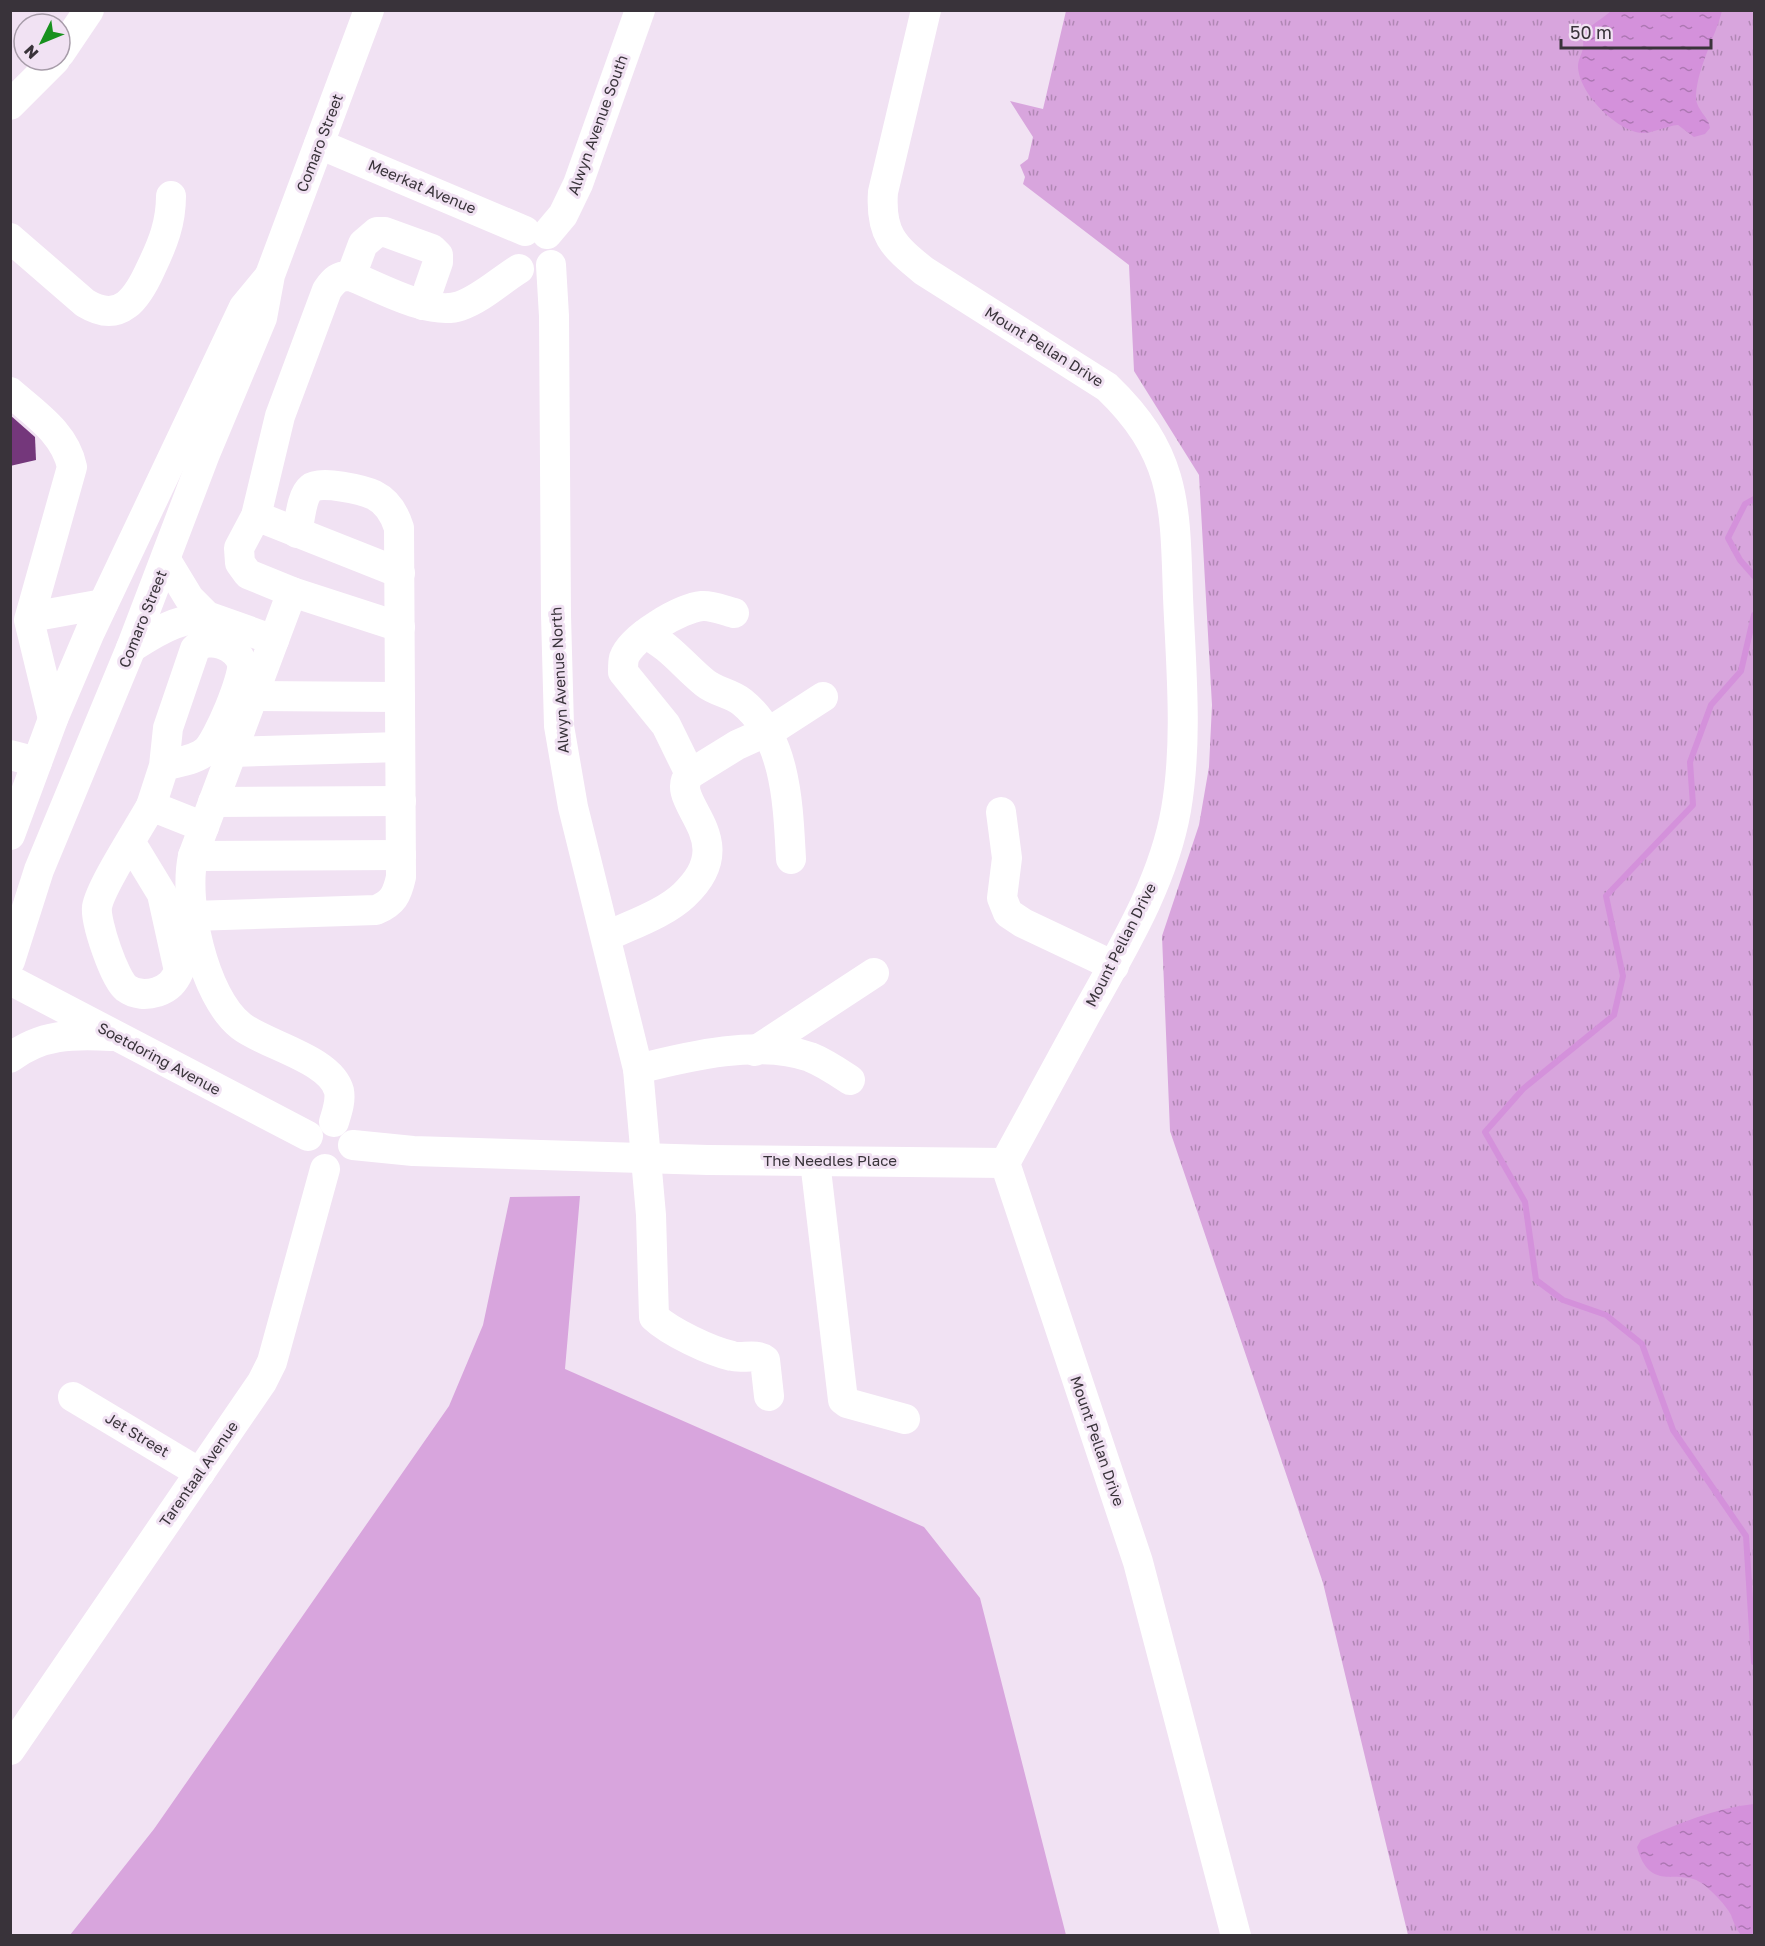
<svg xmlns="http://www.w3.org/2000/svg" width="1765" height="1946" viewBox="0 0 1765 1946" font-family="'Golos Text',sans-serif">
<defs>
<pattern id="grass-tufts" width="24" height="20" patternUnits="userSpaceOnUse" patternTransform="scale(1.5)"><rect width="24" height="20" fill="#d8a5dd"/><path d="M3 7l-1-3M5 7V3M7 7l1-3M15 17l-1-3M17 17v-4M19 17l1-3" fill="none" stroke="#b087b4"/></pattern>
<pattern id="water-ripples" width="26" height="14" patternUnits="userSpaceOnUse" patternTransform="scale(1.5)"><rect width="26" height="14" fill="#d491db"/><path d="M2 4q2-2 4 0t4 0M15 11q2-2 4 0t4 0" fill="none" stroke="#ad77b3"/></pattern>
</defs>
<rect width="100%" height="100%" fill="#f1e2f3"/>
<!-- grass -->
<polygon fill="url(#grass-tufts)" points="1066,11 1754,11 1754,1935 1408,1935 1323,1583 1170,1131 1162,936 1199,825 1209,767 1212,705 1199,475 1134,371 1129,265 1023,184 1025,177 1020,165 1028,159 1033,137 1010,101 1043,109"/>
<!-- park -->
<polygon fill="#d8a5dd" points="580,1196 565,1369 924,1527 980,1598 1066,1935 70,1935 154,1829 449,1406 483,1325 510,1197"/>
<!-- water -->
<g fill="url(#water-ripples)">
<path d="M1611,11H1722C1715,38 1698,66 1696,95C1695,110 1709,116 1710,128L1705,134L1694,137L1678,125C1666,126 1650,134 1642,133C1616,131 1578,92 1578,66C1578,60 1582,54 1583,48C1584,43 1582,38 1583,34C1585,29 1606,16 1611,11Z"/>
<path d="M1754,1804V1935H1741C1736,1929 1734,1923 1731,1915C1725,1904 1713,1892 1703,1884C1680,1866 1650,1895 1637,1847L1641,1840C1677,1824 1715,1808 1754,1804Z"/>
</g>
<g fill="none" stroke-linecap="round" stroke-linejoin="round">
<!-- stream -->
<g stroke="#d491db" stroke-width="6">
<polyline points="1754,499 1745,504 1728,538 1740,560 1754,576"/>
<polyline points="1754,615 1741,671 1711,705 1690,762 1693,805 1606,896 1623,976 1614,1015 1523,1089 1485,1132 1525,1202 1536,1280 1563,1300 1606,1315 1642,1344 1673,1430 1746,1536 1754,1662"/>
</g>
</g>
<!-- building -->
<polygon fill="#74377b" points="10,415 35,437 36,460 10,466"/>
<g fill="none" stroke-linecap="round" stroke-linejoin="round">
<!-- minor -->
<g stroke="#fff" stroke-width="30">
<path d="M926,10L883,192C880,234 893,246 924,271L1107,387C1177,454 1175,506 1178,597C1181,668 1188,740 1176,810C1163,884 1121,951 1085,1016C1058,1065 1032,1114 1005,1163L1138,1562L1236,1936"/>
<polyline points="60,53 89,10"/>
<polyline points="10,105 55,60"/>
<polyline points="319,144 525,231"/>
<polyline points="547,234 563,215 578,184 640,10"/>
<path d="M10,238L85,303C121,325 138,297 151,268C163,243 171,223 171,196"/>
<path d="M551,265L554,316L556,615L559,726L573,807L638,1069L651,1215L654,1317C670,1332 710,1351 732,1356C742,1359 755,1353 765,1360L769,1396"/>
<polyline points="351,276 363,244 377,232 385,232 432,249 438,255 438,262 423,305"/>
<path d="M10,392C35,414 65,433 72,467L29,620L53,719"/>
<polyline points="256,516 400,573"/>
<polyline points="166,560 189,598 207,616 274,640"/>
<polyline points="292,592 400,627"/>
<polyline points="31,617 103,604"/>
<path d="M645,634C669,645 685,667 705,683C716,692 731,693 742,702C787,738 788,806 791,859"/>
<path d="M131,648C159,630 174,621 207,616"/>
<polyline points="253,696 400,697"/>
<polyline points="232,752 400,747"/>
<polyline points="10,755 37,762"/>
<path d="M690,774L666,725L623,672C623,668 623,662 624,658C631,637 681,608 702,606C712,605 725,611 734,613"/>
<polyline points="213,802 401,801"/>
<path d="M151,806L164,766L168,728L195,649C207,635 238,645 242,664C244,678 218,739 207,750C197,760 177,762 164,766"/>
<polyline points="1001,812 1007,858 1002,898 1008,913 1023,923 1114,966"/>
<polyline points="10,835 53,719 90,632 244,307 268,278"/>
<path d="M131,843L162,894L179,971C174,982 169,988 157,992C147,995 135,995 126,988C115,980 95,922 97,907C100,887 139,828 151,806L204,827"/>
<polyline points="193,856 401,855"/>
<path d="M192,916L376,910C393,903 397,895 401,877L399,528C395,515 388,502 374,495C363,490 320,480 311,488C301,496 300,521 297,533"/>
<path d="M606,937C630,925 664,914 684,895C745,838 665,802 690,774L737,745L775,728L823,697"/>
<polyline points="10,961 39,870 131,648 205,454 262,318 270,275 369,10"/>
<polyline points="10,980 308,1136"/>
<polyline points="755,1051 874,973"/>
<path d="M10,1058C41,1034 73,1034 111,1036"/>
<path d="M638,1069C689,1056 760,1039 810,1057C825,1063 838,1072 850,1080"/>
<path d="M334,1122C337,1112 341,1101 339,1091C331,1059 265,1045 241,1026C203,996 183,902 193,856L292,592L248,574L240,563L239,548L256,516L280,416L327,290C334,280 339,275 351,276C381,288 430,316 460,306C481,299 501,280 519,269"/>
<polyline points="353,1145 413,1151 708,1160 1005,1163"/>
<polyline points="815,1161 843,1400 847,1403 905,1419"/>
<polyline points="73,1397 200,1473"/>
<polyline points="10,1750 262,1382 272,1362 325,1169"/>
</g>
</g>
<g text-anchor="middle" stroke-width="6" stroke-linejoin="round" paint-order="stroke">
<!-- street labels -->
<g font-size="15" fill="#39333a" stroke="#f1e2f3">
<text transform="translate(598 125) rotate(-70)" y="5">Alwyn Avenue South</text>
<text transform="translate(320 143) rotate(-69)" y="5">Comaro Street</text>
<text transform="translate(422 187) rotate(23)" y="5">Meerkat Avenue</text>
<text transform="translate(1044 347) rotate(32)" y="5">Mount Pellan Drive</text>
<text transform="translate(143 619) rotate(-68)" y="5">Comaro Street</text>
<text transform="translate(560 680) rotate(-93)" y="5">Alwyn Avenue North</text>
<text transform="translate(1121 945) rotate(-63)" y="5">Mount Pellan Drive</text>
<text transform="translate(159 1059) rotate(28)" y="5">Soetdoring Avenue</text>
<text x="830" y="1166">The Needles Place</text>
<text transform="translate(137 1435) rotate(31)" y="5">Jet Street</text>
<text transform="translate(1097 1441) rotate(71)" y="5">Mount Pellan Drive</text>
<text transform="translate(199 1474) rotate(-55)" y="5">Tarentaal Avenue</text>
</g>
</g>
<!-- border -->
<rect width="1765" height="1946" fill="none" stroke="#39333a" stroke-width="24"/>
<!-- north arrow -->
<g transform="translate(42 42) rotate(227)"><circle r="28" fill="#f1e2f3" stroke="#a79ca9" stroke-width="1.5"/>
<path d="M0-4.5L10 22L0 15L-10 22Z" fill="#18911e"/>
<text y="-9" font-size="16" font-weight="bold" text-anchor="middle" fill="#39333a">N</text>
</g>
<!-- scale -->
<path d="M1561 39v9h150v-9" fill="none" stroke="#39333a" stroke-width="3"/>
<text x="1570" y="39" font-size="18" fill="#39333a" stroke="#f1e2f3" stroke-width="4.5" paint-order="stroke">50 m</text>
</svg>
